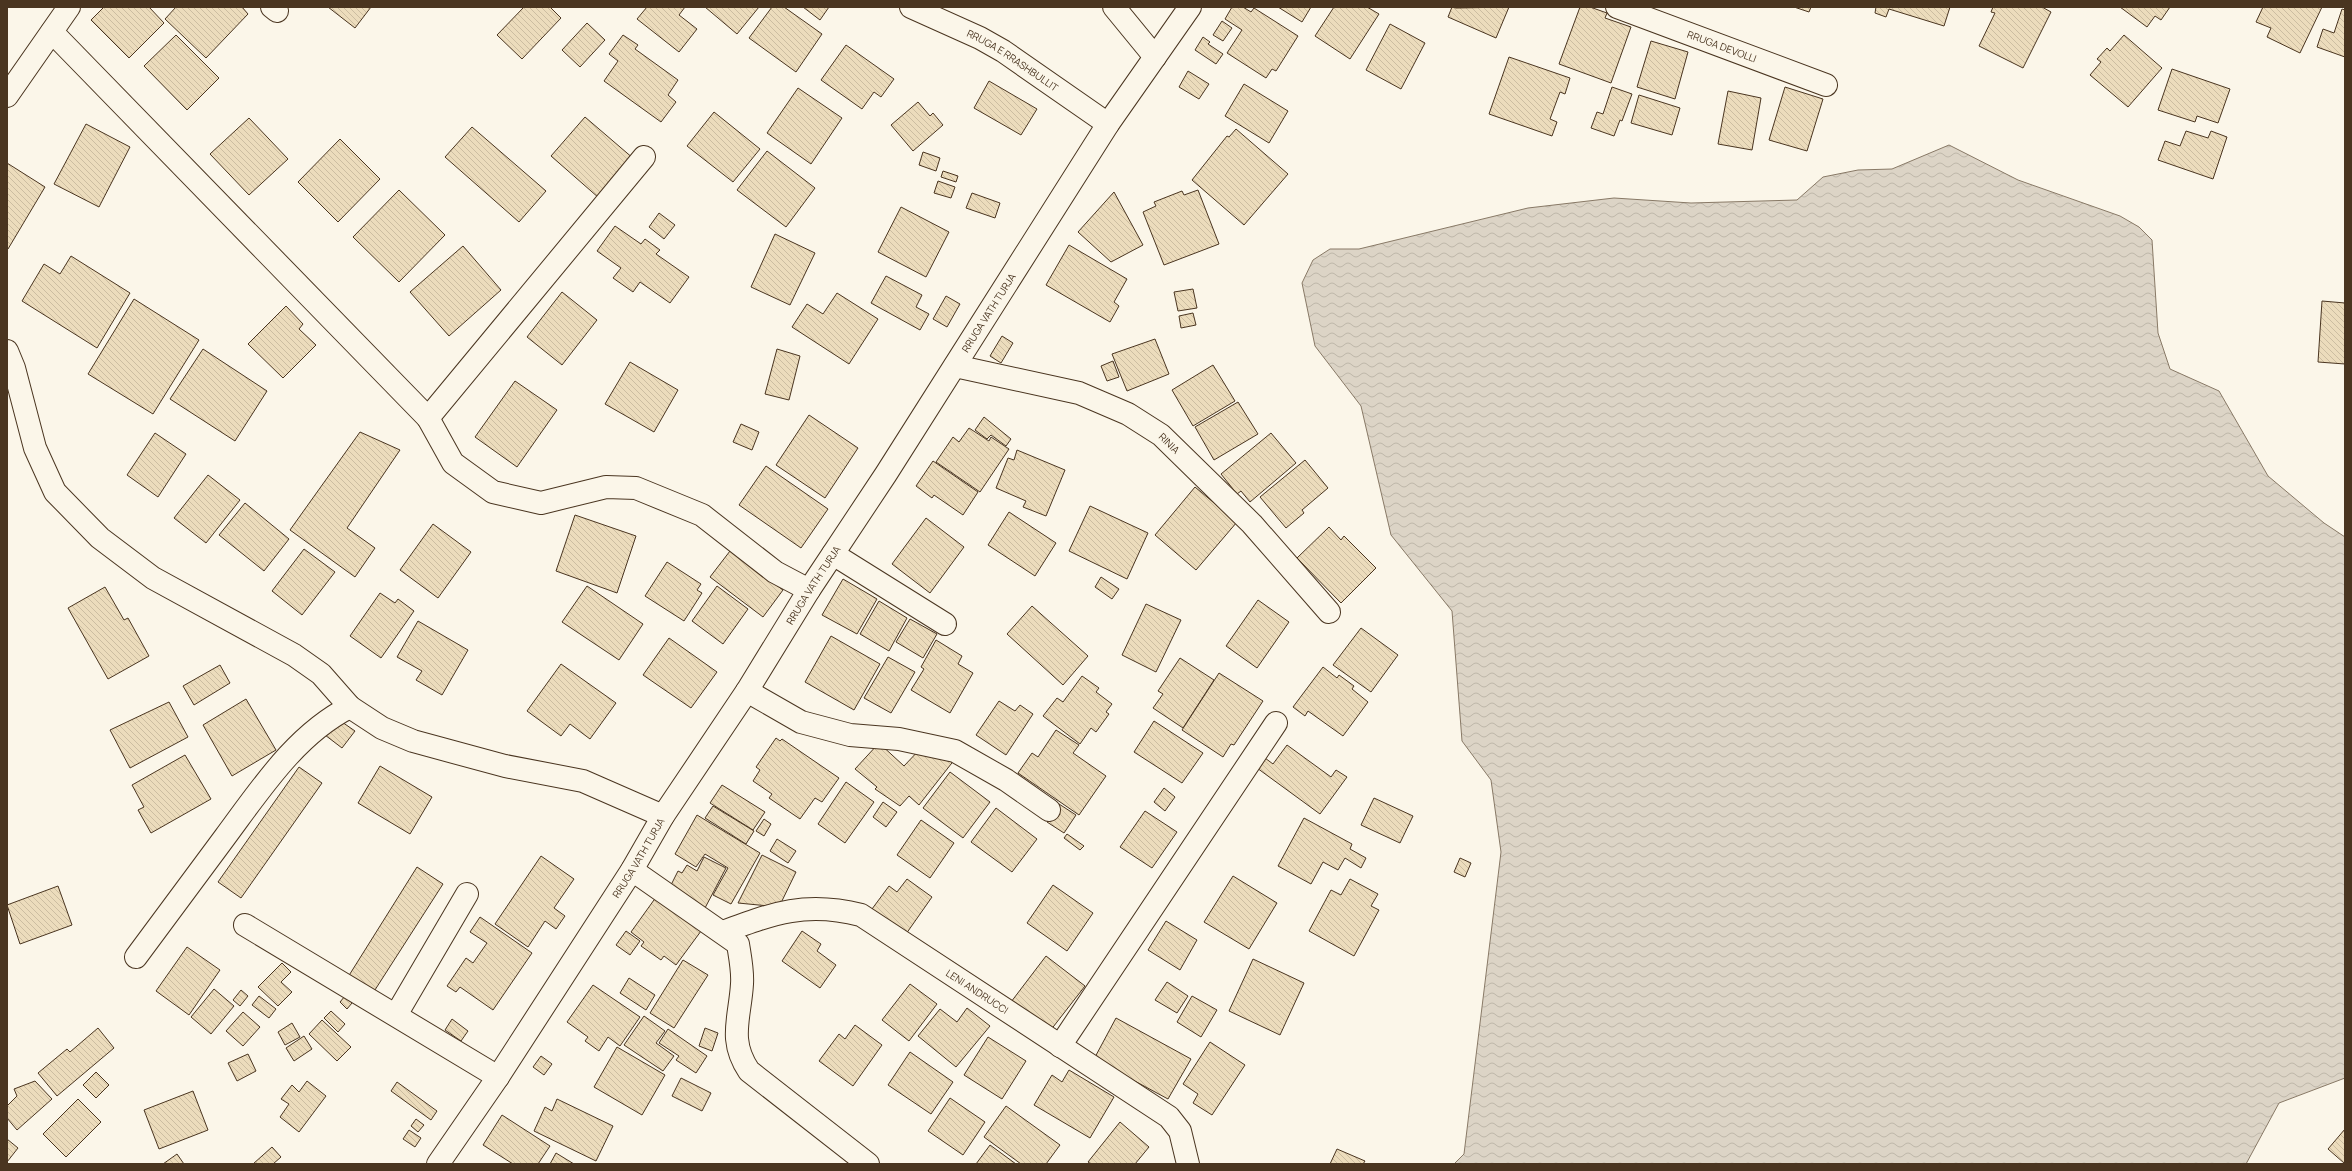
<svg xmlns="http://www.w3.org/2000/svg" width="2352" height="1171" viewBox="0 0 2352 1171" font-family="Manrope,sans-serif">
<defs>
<pattern id="water-waves" width="16" height="10" patternUnits="userSpaceOnUse"><rect width="16" height="10" fill="#dcd4c6"/><path d="M0 5q4-4 8 0t8 0" fill="none" stroke="#beb7aa"/></pattern>
<pattern id="building-back-hatch" width="6" height="6" patternUnits="userSpaceOnUse"><rect width="6" height="6" fill="#ecdcbc"/><path d="M-1 5l2 2M0 0l6 6M5-1l2 2" fill="none" stroke="#ccbda1"/></pattern>
</defs>
<rect width="100%" height="100%" fill="#fbf6e9"/>
<!-- water -->
<polygon fill="url(#water-waves)" stroke="#887966" points="1949,145 2018,180 2120,216 2139,227 2152,240 2158,333 2170,369 2219,391 2268,476 2324,523 2345,537 2345,1078 2279,1103 2246,1164 1454,1164 1464,1154 1501,852 1491,780 1462,741 1452,611 1391,535 1361,406 1315,346 1302,283 1313,260 1330,249 1359,249 1528,208 1614,198 1691,203 1797,200 1823,177 1858,170 1892,169"/>
<!-- building -->
<g fill="url(#building-back-hatch)" stroke="#4a3520">
<polygon points="104,7 149,7 164,23 129,58 91,20"/>
<polygon points="176,7 242,7 248,14 206,58 165,19"/>
<polygon points="328,7 371,7 355,28"/>
<polygon points="524,7 550,7 561,18 522,59 497,35"/>
<polygon points="647,7 685,7 679,15 697,29 679,52 637,19"/>
<polygon points="705,7 759,7 737,34"/>
<polygon points="772,7 784,7 822,34 796,72 749,38"/>
<polygon points="803,7 829,7 820,20"/>
<polygon points="1232,7 1243,7 1251,12 1254,8 1298,36 1276,71 1272,69 1266,78 1227,53 1242,30 1225,19"/>
<polygon points="1278,7 1311,7 1302,22"/>
<polygon points="1334,7 1367,7 1379,14 1350,59 1315,36"/>
<polygon points="1452,7 1456,8 1509,7 1496,38 1448,17"/>
<polygon points="1580,7 1590,7 1607,13 1605,18 1631,27 1611,83 1559,64"/>
<polygon points="1794,7 1811,7 1809,12"/>
<polygon points="1876,7 1950,7 1944,26 1889,9 1886,17 1875,13"/>
<polygon points="1993,7 2042,7 2051,12 2023,68 1979,46 1995,13 1991,12"/>
<polygon points="2120,7 2170,7 2161,20 2155,16 2147,27"/>
<polygon points="2263,7 2322,7 2300,53 2267,37 2271,28 2256,22"/>
<polygon points="2342,9 2345,10 2345,57 2317,47 2323,29 2334,33"/>
<polygon points="1222,21 1232,28 1223,41 1213,35"/>
<polygon points="587,23 605,40 580,67 562,50"/>
<polygon points="1390,24 1425,43 1401,89 1366,70"/>
<polygon points="176,35 219,78 187,110 144,66"/>
<polygon points="623,35 638,45 635,49 678,80 668,95 676,102 661,122 604,81 618,61 609,54"/>
<polygon points="2124,35 2162,68 2128,107 2090,75 2101,62 2097,59 2107,48 2110,51"/>
<polygon points="1203,37 1210,42 1208,44 1223,54 1216,64 1195,50"/>
<polygon points="1651,41 1688,52 1675,99 1637,87"/>
<polygon points="846,45 894,79 881,97 874,92 862,109 821,80"/>
<polygon points="1509,57 1570,78 1565,94 1560,92 1550,119 1557,122 1552,136 1489,114"/>
<polygon points="2172,69 2230,89 2218,123 2197,116 2195,122 2158,110"/>
<polygon points="1188,71 1209,84 1199,99 1179,87"/>
<polygon points="989,81 1037,109 1021,135 974,108"/>
<polygon points="1244,84 1288,111 1269,143 1225,116"/>
<polygon points="1612,87 1632,94 1622,121 1620,120 1614,136 1591,128 1597,112 1603,114"/>
<polygon points="1785,87 1823,99 1807,151 1769,140"/>
<polygon points="798,88 842,118 811,164 767,133"/>
<polygon points="1728,91 1761,98 1752,150 1718,144"/>
<polygon points="1639,95 1680,108 1672,135 1631,123"/>
<polygon points="918,102 930,116 933,113 943,125 913,151 891,125"/>
<polygon points="714,112 760,149 733,182 687,146"/>
<polygon points="585,117 634,159 599,198 551,156"/>
<polygon points="249,118 288,159 249,195 210,154"/>
<polygon points="86,124 130,147 99,207 54,184"/>
<polygon points="472,127 546,191 519,222 445,157"/>
<polygon points="1236,129 1288,174 1244,225 1192,180 1227,136 1229,137"/>
<polygon points="2186,131 2208,138 2211,131 2227,137 2213,179 2158,160 2165,141 2180,146"/>
<polygon points="340,139 380,179 338,222 298,182"/>
<polygon points="767,151 815,188 786,227 737,190"/>
<polygon points="923,152 940,158 936,171 919,165"/>
<polygon points="7,163 45,187 8,249 7,248"/>
<polygon points="943,171 958,176 956,182 941,177"/>
<polygon points="938,181 955,187 951,198 934,193"/>
<polygon points="399,190 445,235 399,282 353,237"/>
<polygon points="1198,190 1219,244 1164,265 1143,212 1156,206 1154,202 1182,191 1184,195"/>
<polygon points="1114,192 1143,245 1111,262 1078,232"/>
<polygon points="972,193 1000,203 995,218 966,208"/>
<polygon points="901,207 949,232 926,277 878,252"/>
<polygon points="659,213 675,225 664,239 649,227"/>
<polygon points="615,226 641,244 645,239 660,250 656,254 689,277 670,303 640,282 633,292 613,278 621,268 597,251"/>
<polygon points="775,234 815,253 790,305 751,287"/>
<polygon points="1069,245 1127,279 1114,302 1119,306 1110,322 1046,285"/>
<polygon points="463,246 501,290 449,336 410,292"/>
<polygon points="71,256 130,293 97,348 22,301 44,264 60,274"/>
<polygon points="886,276 922,295 916,307 929,314 920,330 871,303"/>
<polygon points="1193,289 1197,308 1178,311 1174,292"/>
<polygon points="562,292 597,320 562,365 527,337"/>
<polygon points="837,293 878,319 849,364 792,327 807,304 823,314"/>
<polygon points="946,296 960,304 947,327 933,319"/>
<polygon points="134,299 199,340 153,414 88,374"/>
<polygon points="2322,301 2345,303 2345,364 2318,362"/>
<polygon points="286,306 303,324 299,329 316,345 283,378 248,344"/>
<polygon points="1193,313 1196,325 1181,328 1179,316"/>
<polygon points="1002,336 1013,343 1001,363 990,356"/>
<polygon points="1155,339 1169,374 1127,391 1112,354"/>
<polygon points="203,349 267,391 235,441 170,399"/>
<polygon points="777,349 800,356 789,400 765,394"/>
<polygon points="1113,361 1119,377 1107,381 1101,366"/>
<polygon points="630,362 678,390 654,432 605,404"/>
<polygon points="1213,365 1235,401 1193,426 1172,390"/>
<polygon points="515,381 557,410 517,467 475,437"/>
<polygon points="1238,402 1258,434 1214,460 1195,427"/>
<polygon points="809,415 858,448 825,498 776,465"/>
<polygon points="984,417 1011,439 1006,446 991,435 987,439 975,430"/>
<polygon points="741,424 759,432 752,450 733,442"/>
<polygon points="969,428 989,441 991,437 1009,449 980,492 936,462 953,437 959,442"/>
<polygon points="360,432 400,450 347,528 375,548 355,577 290,530"/>
<polygon points="155,433 186,454 158,497 127,475"/>
<polygon points="1271,433 1296,463 1250,502 1241,491 1237,494 1221,474"/>
<polygon points="1017,450 1065,470 1046,516 1023,507 1026,501 996,488 1008,458 1014,460"/>
<polygon points="1305,460 1328,488 1302,510 1304,513 1286,528 1260,497"/>
<polygon points="933,461 978,492 963,515 934,495 932,498 916,486"/>
<polygon points="766,466 828,509 801,548 739,505"/>
<polygon points="208,475 240,500 206,543 174,518"/>
<polygon points="1195,487 1237,522 1196,570 1155,535"/>
<polygon points="245,503 289,539 264,571 219,535"/>
<polygon points="1090,506 1148,533 1127,579 1069,551"/>
<polygon points="1009,512 1056,543 1035,576 988,545"/>
<polygon points="575,515 636,536 617,593 556,571"/>
<polygon points="926,518 964,547 930,593 892,564"/>
<polygon points="433,524 471,552 438,598 400,570"/>
<polygon points="1329,527 1341,540 1344,536 1376,568 1341,603 1297,558"/>
<polygon points="304,549 335,572 302,615 272,591"/>
<polygon points="730,551 783,590 763,617 710,577"/>
<polygon points="667,562 701,584 697,590 702,593 684,621 645,596"/>
<polygon points="1101,577 1119,589 1112,599 1095,587"/>
<polygon points="843,579 877,599 857,634 822,615"/>
<polygon points="587,586 643,624 619,660 562,622"/>
<polygon points="717,586 748,609 723,644 692,621"/>
<polygon points="105,587 124,620 128,618 149,656 108,679 68,608"/>
<polygon points="380,593 395,603 398,599 414,611 381,658 350,636"/>
<polygon points="1258,600 1289,622 1257,668 1226,646"/>
<polygon points="879,601 907,618 889,651 860,634"/>
<polygon points="1146,604 1181,620 1156,672 1122,655"/>
<polygon points="1032,606 1088,656 1063,685 1007,634"/>
<polygon points="910,619 937,634 923,658 896,642"/>
<polygon points="418,621 468,650 442,695 416,680 422,671 397,657"/>
<polygon points="1361,628 1398,655 1371,692 1333,665"/>
<polygon points="831,636 880,664 854,710 805,682"/>
<polygon points="669,638 717,672 691,708 643,675"/>
<polygon points="936,640 962,656 958,664 973,673 950,713 911,690 924,669 921,667"/>
<polygon points="888,657 915,672 891,713 864,698"/>
<polygon points="1180,658 1214,680 1183,728 1153,708 1163,694 1158,691"/>
<polygon points="561,664 616,703 590,739 570,724 561,736 527,711"/>
<polygon points="220,665 230,683 194,705 183,686"/>
<polygon points="1323,667 1337,678 1339,675 1354,686 1352,689 1368,702 1343,736 1308,711 1305,716 1293,707"/>
<polygon points="1219,673 1263,701 1234,745 1231,744 1223,757 1182,730"/>
<polygon points="1082,676 1099,688 1096,692 1112,704 1106,712 1109,714 1096,732 1091,728 1080,744 1043,716 1057,698 1063,702"/>
<polygon points="246,699 276,750 232,776 203,725"/>
<polygon points="999,701 1015,711 1020,705 1033,714 1006,755 976,735"/>
<polygon points="169,702 188,737 130,768 110,730"/>
<polygon points="1154,721 1203,753 1182,783 1134,752"/>
<polygon points="342,722 355,731 342,748 325,735"/>
<polygon points="1056,730 1079,745 1073,753 1106,776 1079,815 1018,773 1032,753 1038,757"/>
<polygon points="776,738 780,741 782,739 839,778 822,802 815,798 800,819 769,798 772,794 753,781 760,770 756,767"/>
<polygon points="879,743 904,766 921,748 955,759 919,805 909,796 900,806 875,789 877,787 855,769"/>
<polygon points="1287,745 1331,777 1336,770 1347,777 1320,814 1257,768 1265,758 1273,764"/>
<polygon points="185,755 211,799 151,833 138,810 144,807 132,785"/>
<polygon points="380,766 432,797 410,834 358,803"/>
<polygon points="299,767 322,783 241,898 218,882"/>
<polygon points="950,772 990,802 963,838 923,808"/>
<polygon points="846,782 874,802 845,843 818,824"/>
<polygon points="722,785 765,812 753,830 710,803"/>
<polygon points="1164,788 1175,797 1165,811 1154,802"/>
<polygon points="1374,798 1413,816 1400,843 1361,825"/>
<polygon points="883,802 897,812 886,827 873,817"/>
<polygon points="1059,804 1076,815 1064,833 1047,822"/>
<polygon points="713,806 754,831 746,844 705,818"/>
<polygon points="996,808 1037,839 1012,872 971,842"/>
<polygon points="1145,811 1177,832 1152,868 1120,847"/>
<polygon points="697,815 760,853 731,904 713,895 728,868 705,854 696,867 675,854"/>
<polygon points="1304,818 1352,844 1350,849 1366,858 1361,868 1345,858 1338,870 1323,862 1311,884 1278,866"/>
<polygon points="764,819 771,824 764,836 756,831"/>
<polygon points="921,820 954,843 930,878 897,855"/>
<polygon points="1067,834 1084,846 1080,850 1064,838"/>
<polygon points="777,839 796,851 788,863 770,851"/>
<polygon points="762,855 796,872 779,907 738,903"/>
<polygon points="541,856 574,879 554,908 565,916 556,929 545,921 528,947 495,924"/>
<polygon points="704,857 726,868 705,908 669,889 678,871 682,873 687,865 697,871"/>
<polygon points="1460,858 1471,863 1465,877 1454,872"/>
<polygon points="417,867 443,884 373,993 348,977"/>
<polygon points="1233,876 1277,903 1249,949 1204,922"/>
<polygon points="907,879 932,897 906,934 872,909 889,886 897,892"/>
<polygon points="1350,879 1378,894 1371,906 1379,910 1354,956 1309,931 1331,890 1341,895"/>
<polygon points="1053,885 1093,913 1067,951 1027,923"/>
<polygon points="58,886 72,925 20,944 7,905"/>
<polygon points="659,893 704,927 676,965 664,956 661,960 641,946 644,942 631,932"/>
<polygon points="480,917 532,953 493,1010 460,987 456,992 447,986 466,958 473,963 487,943 470,932"/>
<polygon points="1166,921 1197,940 1180,970 1148,950"/>
<polygon points="626,931 640,941 630,955 616,945"/>
<polygon points="802,931 821,944 817,951 836,965 820,988 782,961"/>
<polygon points="187,947 220,970 189,1015 156,991"/>
<polygon points="1046,956 1085,986 1050,1031 1011,1002"/>
<polygon points="1253,959 1304,983 1280,1035 1229,1011"/>
<polygon points="683,960 708,975 674,1028 650,1013"/>
<polygon points="282,963 291,972 281,982 292,992 278,1006 258,987"/>
<polygon points="629,978 655,995 646,1010 620,993"/>
<polygon points="1167,982 1188,996 1177,1013 1155,1000"/>
<polygon points="910,984 937,1004 909,1041 882,1020"/>
<polygon points="593,985 640,1017 620,1046 608,1037 599,1051 585,1041 588,1037 567,1022"/>
<polygon points="214,989 234,1006 211,1034 191,1017"/>
<polygon points="241,990 248,996 240,1006 233,1000"/>
<polygon points="259,996 276,1009 269,1018 252,1005"/>
<polygon points="345,996 352,1003 347,1009 340,1002"/>
<polygon points="1192,996 1217,1010 1201,1037 1177,1022"/>
<polygon points="967,1008 990,1026 956,1067 918,1036 940,1009 957,1022"/>
<polygon points="331,1011 345,1024 338,1032 324,1018"/>
<polygon points="243,1012 260,1027 243,1046 226,1031"/>
<polygon points="644,1016 665,1031 656,1043 674,1056 663,1071 624,1045"/>
<polygon points="1116,1018 1191,1059 1168,1099 1094,1059"/>
<polygon points="452,1019 468,1031 461,1041 445,1030"/>
<polygon points="322,1020 351,1047 337,1061 309,1034"/>
<polygon points="292,1023 300,1037 285,1045 278,1032"/>
<polygon points="855,1025 882,1045 853,1086 819,1061 839,1034 845,1039"/>
<polygon points="98,1028 114,1048 57,1096 38,1073 67,1049 70,1052"/>
<polygon points="705,1028 718,1033 712,1051 699,1046"/>
<polygon points="668,1029 707,1056 696,1073 676,1060 679,1056 659,1043"/>
<polygon points="304,1036 312,1049 294,1061 286,1048"/>
<polygon points="988,1037 1026,1061 1002,1099 964,1075"/>
<polygon points="1210,1042 1245,1065 1212,1115 1193,1103 1198,1094 1183,1084"/>
<polygon points="617,1047 665,1075 642,1115 594,1087"/>
<polygon points="910,1052 953,1082 931,1114 888,1085"/>
<polygon points="248,1054 256,1071 237,1081 228,1063"/>
<polygon points="541,1056 552,1064 544,1075 533,1067"/>
<polygon points="1069,1070 1114,1097 1090,1138 1034,1105 1052,1075 1062,1082"/>
<polygon points="96,1072 109,1085 96,1098 83,1085"/>
<polygon points="681,1078 711,1093 702,1111 672,1096"/>
<polygon points="35,1081 52,1099 17,1130 7,1118 7,1106 17,1096 14,1089"/>
<polygon points="307,1081 326,1096 299,1132 280,1117 289,1104 281,1099 292,1085 299,1092"/>
<polygon points="397,1082 437,1111 431,1120 391,1091"/>
<polygon points="193,1091 208,1130 159,1149 144,1110"/>
<polygon points="950,1098 985,1122 963,1155 928,1131"/>
<polygon points="78,1099 101,1122 66,1157 43,1134"/>
<polygon points="557,1099 613,1126 596,1161 534,1131 545,1107 552,1111"/>
<polygon points="1006,1106 1060,1145 1046,1164 1021,1164 984,1137"/>
<polygon points="502,1115 550,1146 538,1164 513,1164 483,1145"/>
<polygon points="416,1119 424,1125 418,1132 411,1126"/>
<polygon points="1120,1122 1149,1147 1135,1164 1091,1164 1088,1162"/>
<polygon points="2345,1129 2345,1161 2344,1163 2328,1149"/>
<polygon points="409,1130 421,1138 415,1147 403,1139"/>
<polygon points="7,1139 18,1148 7,1162"/>
<polygon points="990,1145 1016,1164 976,1164"/>
<polygon points="272,1147 281,1157 273,1164 253,1164"/>
<polygon points="1337,1149 1365,1161 1363,1164 1330,1164"/>
<polygon points="556,1153 574,1164 550,1164"/>
<polygon points="177,1154 184,1164 163,1164"/>
</g>
<g fill="none" stroke-linecap="round" stroke-linejoin="round">
<!-- minor casing -->
<g stroke="#4a3520" stroke-width="24">
<g id="minor">
<polyline points="272,7 277,11"/>
<path id="s1" d="M911,7L980,38L1003,51L1108,124"/>
<polyline points="1114,7 1155,57"/>
<path id="s2" d="M1617,7L1826,85"/>
<polyline points="52,32 428,418 453,463 493,492 541,503 606,487 636,488 702,515 775,572 809,590"/>
<polyline points="7,96 69,7"/>
<polyline points="7,351 14,368 35,448 55,492 100,538 153,578 294,655 321,674 350,707 382,728 413,741 505,766 583,781 663,816"/>
<path id="s3" d="M955,366L1079,393L1128,414L1161,435L1252,524L1329,612"/>
<polyline points="428,418 644,157"/>
<polyline points="833,554 945,624"/>
<polyline points="747,691 801,722 850,735 899,739 955,751 1006,780 1049,810"/>
<path d="M632,870L738,944C740,957 743,971 742,984C740,1018 728,1040 749,1071L868,1164"/>
<polyline points="245,925 498,1077"/>
<path id="s4" d="M723,932C774,913 806,901 861,915L1169,1117L1180,1131L1188,1164"/>
<path d="M136,957C166,917 195,877 225,837C260,790 296,734 350,707"/>
<polyline points="396,1015 467,894"/>
<polyline points="1060,1046 1276,723"/>
<path id="s5" d="M438,1164L498,1077L632,870L663,816L747,691L809,590L886,474L1108,124L1190,7"/>
</g>
</g>
<!-- minor -->
<use href="#minor" stroke="#fbf6e9" stroke-width="22"/>
</g>
<g text-anchor="middle" stroke-width="3" stroke-linejoin="round" paint-order="stroke">
<!-- street labels -->
<g font-size="10" fill="#4a3520" stroke="#fbf6e9">
<text dy="4" stroke="none"><textPath href="#s2" startOffset="112">RRUGA DEVOLLI</textPath></text>
<text dy="4" stroke="none"><textPath href="#s1" startOffset="115">RRUGA E RRASHBULLIT</textPath></text>
<text dy="4" stroke="none"><textPath href="#s5" startOffset="1014">RRUGA VATH TURJA</textPath></text>
<text dy="4" stroke="none"><textPath href="#s3" startOffset="231">RINIA</textPath></text>
<text dy="4" stroke="none"><textPath href="#s5" startOffset="690">RRUGA VATH TURJA</textPath></text>
<text dy="4" stroke="none"><textPath href="#s5" startOffset="366">RRUGA VATH TURJA</textPath></text>
<text dy="4" stroke="none"><textPath href="#s4" startOffset="281">LENI ANDRUCCI</textPath></text>
</g>
</g>
<!-- border -->
<rect width="2352" height="1171" fill="none" stroke="#4a3520" stroke-width="16"/>
</svg>
